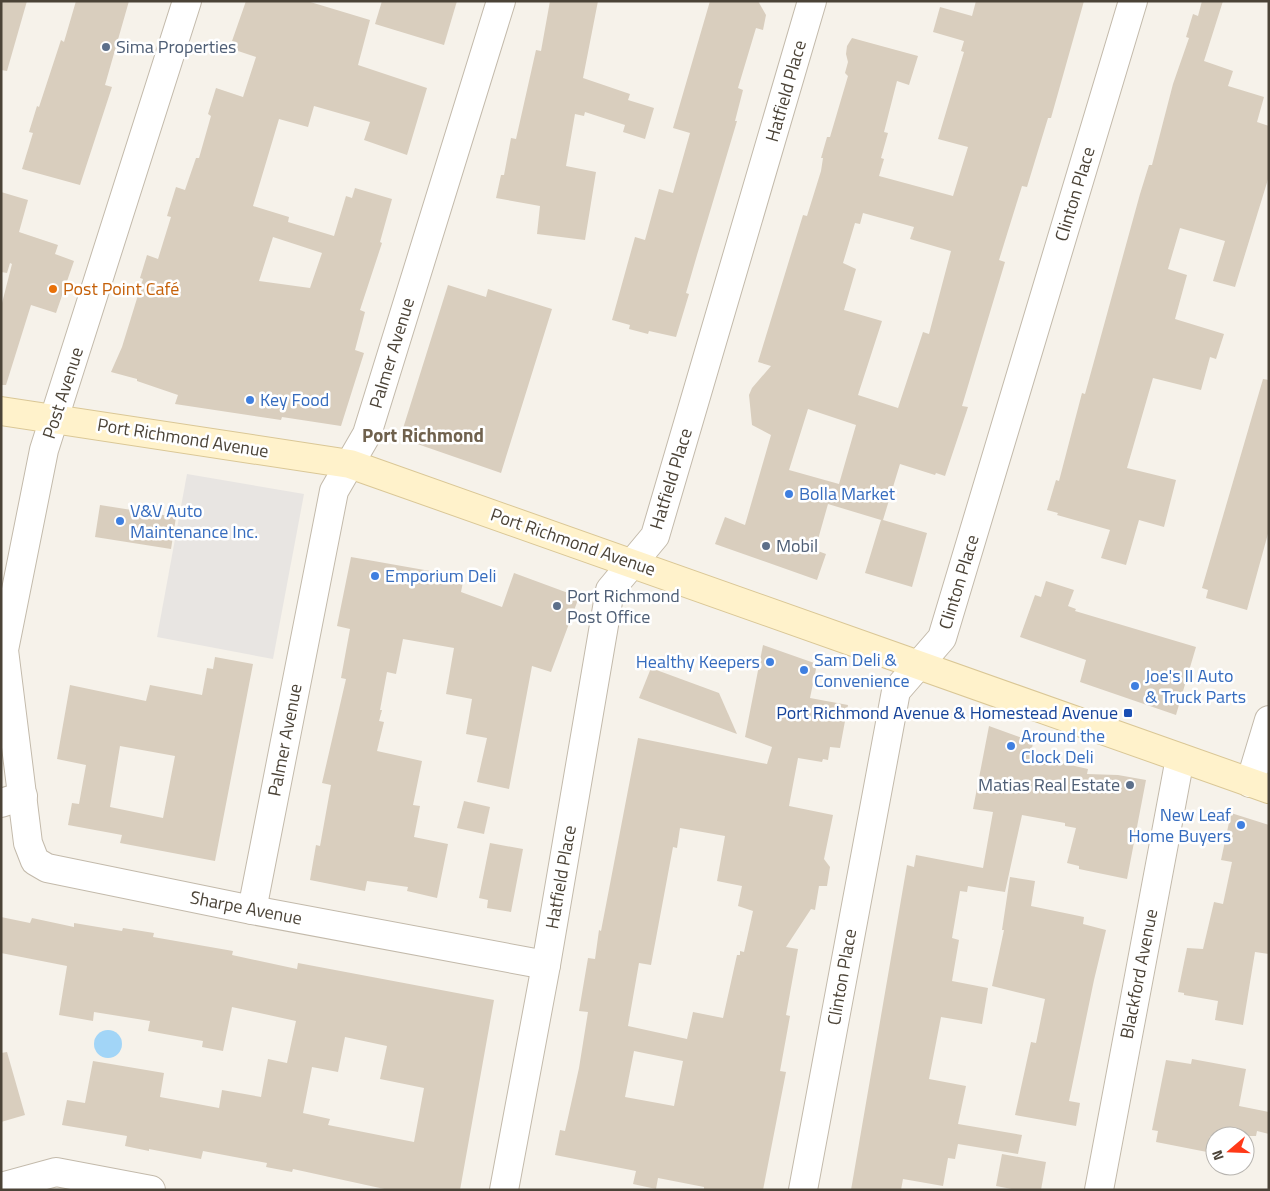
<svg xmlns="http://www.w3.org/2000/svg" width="1270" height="1191" viewBox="0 0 1270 1191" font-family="'Titillium Web',sans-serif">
<rect width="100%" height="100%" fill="#f6f2ea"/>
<!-- parking -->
<polygon fill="#e8e5e2" points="187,474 304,494 273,659 157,637"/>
<!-- water -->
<circle fill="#a2d5f7" cx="108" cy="1044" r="14"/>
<!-- building -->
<g fill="#d9cebe" fill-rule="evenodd">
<polygon points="1,1 27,1 7,71 1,70"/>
<polygon points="76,1 129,1 105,85 112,87 80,185 22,169 33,133 29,132 37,106 39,107 61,40 64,42"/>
<path d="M246,1H307L370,20L358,65L427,88L407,155L364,140L370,122L314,106L308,127L279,119L253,206L289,217L288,222L334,236L346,196L352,198L355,188L392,199L380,242L382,243L360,310L365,312L355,350L364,353L341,426L282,417L281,420L175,404L178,395L137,381V379L111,372L122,347L143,279L140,278L147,255L158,259L171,217L167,216L176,187L185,190L196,158H199L211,116L208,114L216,88L243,97L256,57L235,50L237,43L232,41ZM273,237L322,253L310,288L259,281Z"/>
<polygon points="382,1 457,1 444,45 375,24"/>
<polygon points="550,1 598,1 583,78 630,94 628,100 654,108 645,139 623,132 625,125 585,112 584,116 575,114 566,166 596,172 585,240 537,234 540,206 496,198 501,175 504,175 511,138 516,139 536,50 541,51"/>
<polygon points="710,1 758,1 766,15 763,30 756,28 738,88 743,90 735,121 737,121 697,255 686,293 689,294 676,337 649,331 648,334 629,329 630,325 612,320 635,237 645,240 659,189 673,193 690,133 673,128"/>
<path d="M976,1H1084L1051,118H1048L1027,187L1022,186L999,260L1005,262L962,406L968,407L945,476L936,473L935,475L900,464L883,520L927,533L912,587L865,573L881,520L828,504L815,550L826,554L817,580L715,544L725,517L745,525L771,435L752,425L749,395L752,388L771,366L758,362L803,215L807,216L821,171L823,158H821L827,137H830L848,76L845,73L848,62L846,54L847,46L852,38L918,56L909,85L897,81L884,132L888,133L881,158L884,159L879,176L953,196L968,147L938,139L964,52L961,51L964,41L933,32L940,7L972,16ZM863,213L914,227L910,239L951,251L929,334L923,332L898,408L858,395L882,321L844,310L856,269L843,263L855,223L860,224ZM808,409L856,425L839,484L789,470Z"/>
<polygon points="1202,1 1223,1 1204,61 1233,71 1228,86 1264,97 1257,122 1269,126 1269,176 1235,287 1213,281 1225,241 1180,228 1168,269 1187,275 1175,319 1224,334 1216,359 1210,357 1201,390 1153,378 1127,468 1176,480 1164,527 1139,520 1126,565 1101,558 1110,530 1057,515 1058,513 1047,510 1056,480 1059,481 1082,393 1085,394 1140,194 1149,165 1152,165 1173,84 1189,38 1186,37 1193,14 1198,16"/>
<polygon points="1,192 28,200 19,232 58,245 55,254 74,261 56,313 31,305 6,385 1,385 1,307 12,264 10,263 7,273 1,272"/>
<polygon points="448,285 486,297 488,289 552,309 501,473 400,438"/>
<polygon points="1263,379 1269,380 1269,530 1247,610 1206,598 1208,590 1202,588"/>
<polygon points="100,505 176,517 171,549 95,537"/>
<polygon points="351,557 464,577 461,592 502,607 514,573 579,597 551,672 532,666 509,789 477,782 487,738 466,734 472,699 446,694 454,648 403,639 396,674 387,672 380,710 382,710 379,721 384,722 377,751 422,761 413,805 420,806 414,837 448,844 437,898 407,891 408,887 367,881 365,891 310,880 316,845 320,846 331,785 322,783 346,679 341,678 350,629 337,626"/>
<polygon points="1046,581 1074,590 1068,606 1076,609 1075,611 1196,647 1176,715 1080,682 1086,660 1020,637 1035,595 1041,597"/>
<path d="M763,645L817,664L810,698L848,705L840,748L830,747L828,760L823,759L822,762L798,758L789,806L833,815L824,859L830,867L827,886H819L815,910L811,909L786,947L798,949L786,1015L790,1016L780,1071L786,1072L763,1190H704V1187L658,1178L656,1189L633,1184L636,1171L555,1155L560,1130L565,1131L579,1068L588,1012L579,1011L588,958L595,959L599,930L601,931L638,738L767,764L772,747L745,737ZM680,828L725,836L717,881L742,886L738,906L753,911L744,952L740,951V955H737L723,1018L693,1012L687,1039L628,1026L639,963L651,965L673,847L677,848ZM634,1051L683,1061L674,1106L625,1097Z"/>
<path d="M215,657L253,664L215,861L120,843L122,835L68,825L72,803L79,804L86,765L57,759L70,685L146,701L150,685L202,695L207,668L213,669ZM120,746L175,756L163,818L110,807Z"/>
<polygon points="651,668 719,693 737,734 639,698"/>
<polygon points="989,726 1033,742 1031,756 1088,769 1087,774 1118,775 1146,780 1127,879 1079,869 1079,866 1067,863 1076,828 1065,826 1065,823 1022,815 1005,892 968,886 967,892 960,891 952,938 959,940 952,981 988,988 982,1024 941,1017 929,1079 966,1086 958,1124 1022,1135 1018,1154 958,1144 955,1159 948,1158 943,1186 903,1179 901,1190 851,1190 907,865 914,867 916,855 983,868 993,812 973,809"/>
<polygon points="464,801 490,807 484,834 457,828"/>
<polygon points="1231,813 1269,825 1269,954 1255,952 1243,1025 1215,1020 1218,1001 1184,995 1184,993 1178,992 1187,948 1203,949 1214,902 1223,904 1232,862 1221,860"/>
<polygon points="490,843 523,849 511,912 487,908 488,900 479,898"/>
<polygon points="1010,877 1035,881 1031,906 1084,917 1083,924 1106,930 1094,980 1069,1101 1080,1103 1076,1126 1015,1115 1031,1042 1036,1043 1045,999 992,986 1004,930 1002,930"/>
<path d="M1,917L30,923L32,918L74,927V923L122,931L123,928L154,933L153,937L233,951L232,955L297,969L298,963L494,1000L460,1190H389L293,1169L292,1172L266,1167L267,1163L203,1151L201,1159L149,1149V1151L125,1146L127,1136L62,1125L67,1100L85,1103L93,1061L164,1073L160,1097L219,1108L222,1090L261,1097L268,1059L287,1063L296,1021L232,1007L223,1051L202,1047L203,1041L148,1031L150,1021L94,1012L93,1021L59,1015L67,966L1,953ZM345,1037L387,1046L380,1079L424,1088L414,1142L328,1125L330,1119L303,1113L312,1067L338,1072Z"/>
<polygon points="7,1052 25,1115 1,1122 1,1053"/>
<polygon points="1192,1059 1246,1069 1239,1106 1269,1112 1269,1134 1257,1131 1256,1136 1210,1136 1207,1152 1156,1142 1158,1131 1152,1130 1166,1060 1191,1064"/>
<polygon points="1002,1154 1046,1162 1041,1190 1017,1190 996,1186"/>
</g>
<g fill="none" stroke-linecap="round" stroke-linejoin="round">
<!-- street casing -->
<g stroke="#c3baab" stroke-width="30">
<g id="street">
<polyline points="187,1 44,450 4,650 28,843 35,861 47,868 252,910 546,965"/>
<polyline points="1250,783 1269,720"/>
<polyline points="1,803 23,796"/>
<polyline points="252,910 334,491 367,434 501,1"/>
<polyline points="1,1187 56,1172 151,1190"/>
<polyline points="504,1190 546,965 610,590 655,536 812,1"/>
<polyline points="803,1190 896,691 942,638 1133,1"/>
<polyline points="1099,1190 1180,758"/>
</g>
</g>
<!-- secondary casing -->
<g stroke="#dac796" stroke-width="30">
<polyline id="secondary" points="1,411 350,464 1269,789"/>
</g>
<!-- street -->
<use href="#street" stroke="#fff" stroke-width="28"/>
<!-- secondary -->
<use href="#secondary" stroke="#fff2cb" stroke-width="28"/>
</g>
<!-- markers -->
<g fill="#5c6f8a" stroke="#fff" stroke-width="2">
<circle cx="106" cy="47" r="5"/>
<circle cx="766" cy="546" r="5"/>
<circle cx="557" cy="606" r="5"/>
<circle cx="1130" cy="785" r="5"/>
</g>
<circle fill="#e8710a" stroke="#fff" stroke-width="2" cx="53" cy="289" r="5"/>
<g fill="#3f7fe0" stroke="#fff" stroke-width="2">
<circle cx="250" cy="400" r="5"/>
<circle cx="789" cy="494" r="5"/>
<circle cx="120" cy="521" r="5"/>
<circle cx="375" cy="576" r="5"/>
<circle cx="770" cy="662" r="5"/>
<circle cx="804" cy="670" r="5"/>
<circle cx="1135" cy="686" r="5"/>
<circle cx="1011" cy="746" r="5"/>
<circle cx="1241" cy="825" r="5"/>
</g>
<rect fill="#1a4fb4" stroke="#fff" stroke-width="2" x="1123" y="708" width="10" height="10" rx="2.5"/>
<g text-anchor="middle" stroke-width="5" stroke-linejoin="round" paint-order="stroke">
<!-- service labels -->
<g font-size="18" fill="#4e5e75" stroke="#fff" text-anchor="start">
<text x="116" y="53">Sima Properties</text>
<text x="776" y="552">Mobil</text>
<text x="567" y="602">Port Richmond<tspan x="567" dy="21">Post Office</tspan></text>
<text x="1120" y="791" text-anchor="end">Matias Real Estate</text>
</g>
<!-- street labels -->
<g font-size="18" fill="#4b4337" stroke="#fff">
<text transform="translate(786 91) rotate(-74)" y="6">Hatfield Place</text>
<text transform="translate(1075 194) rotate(-73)" y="6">Clinton Place</text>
<text transform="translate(392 353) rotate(-73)" y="6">Palmer Avenue</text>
<text transform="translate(63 393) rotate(-72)" y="6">Post Avenue</text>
<text transform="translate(183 438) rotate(9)" y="6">Port Richmond Avenue</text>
<text transform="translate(671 479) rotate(-73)" y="6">Hatfield Place</text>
<text transform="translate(573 542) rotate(19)" y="6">Port Richmond Avenue</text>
<text transform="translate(959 582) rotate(-73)" y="6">Clinton Place</text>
<text transform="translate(285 740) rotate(-79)" y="6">Palmer Avenue</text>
<text transform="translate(561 877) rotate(-80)" y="6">Hatfield Place</text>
<text transform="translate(246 908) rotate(11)" y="6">Sharpe Avenue</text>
<text transform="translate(1139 974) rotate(-79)" y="6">Blackford Avenue</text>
<text transform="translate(842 977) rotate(-80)" y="6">Clinton Place</text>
</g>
<!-- food labels -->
<g font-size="18" fill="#c56008" stroke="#fff" text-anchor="start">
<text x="63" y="295">Post Point Café</text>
</g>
<!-- shop labels -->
<g font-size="18" fill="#366cbe" stroke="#fff" text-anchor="start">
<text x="260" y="406">Key Food</text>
<text x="799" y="500">Bolla Market</text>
<text x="130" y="517">V&amp;V Auto<tspan x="130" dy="21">Maintenance Inc.</tspan></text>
<text x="385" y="582">Emporium Deli</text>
<text x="814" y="666">Sam Deli &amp;<tspan x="814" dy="21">Convenience</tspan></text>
<text x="760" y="668" text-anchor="end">Healthy Keepers</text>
<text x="1145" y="682">Joe's II Auto<tspan x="1145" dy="21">&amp; Truck Parts</tspan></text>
<text x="1021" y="742">Around the<tspan x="1021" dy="21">Clock Deli</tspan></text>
<text x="1231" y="821" text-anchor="end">New Leaf<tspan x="1231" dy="21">Home Buyers</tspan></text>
</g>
<!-- transit labels -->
<g font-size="18" fill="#164399" stroke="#fff" text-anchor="end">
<text x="1118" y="719">Port Richmond Avenue &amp; Homestead Avenue</text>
</g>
<!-- neighbourhood labels -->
<g font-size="19" font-weight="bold" fill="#6f614d" stroke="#fff">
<text x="423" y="442">Port Richmond</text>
</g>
</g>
<!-- border -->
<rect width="1270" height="1191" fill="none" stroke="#4b4337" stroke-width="5"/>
<!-- north arrow -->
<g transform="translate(1230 1151) rotate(251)"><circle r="24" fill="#ffffff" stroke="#b7b4af"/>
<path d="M0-4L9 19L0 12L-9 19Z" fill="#ff3918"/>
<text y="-8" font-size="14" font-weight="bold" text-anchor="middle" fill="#4b4337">N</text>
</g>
</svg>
